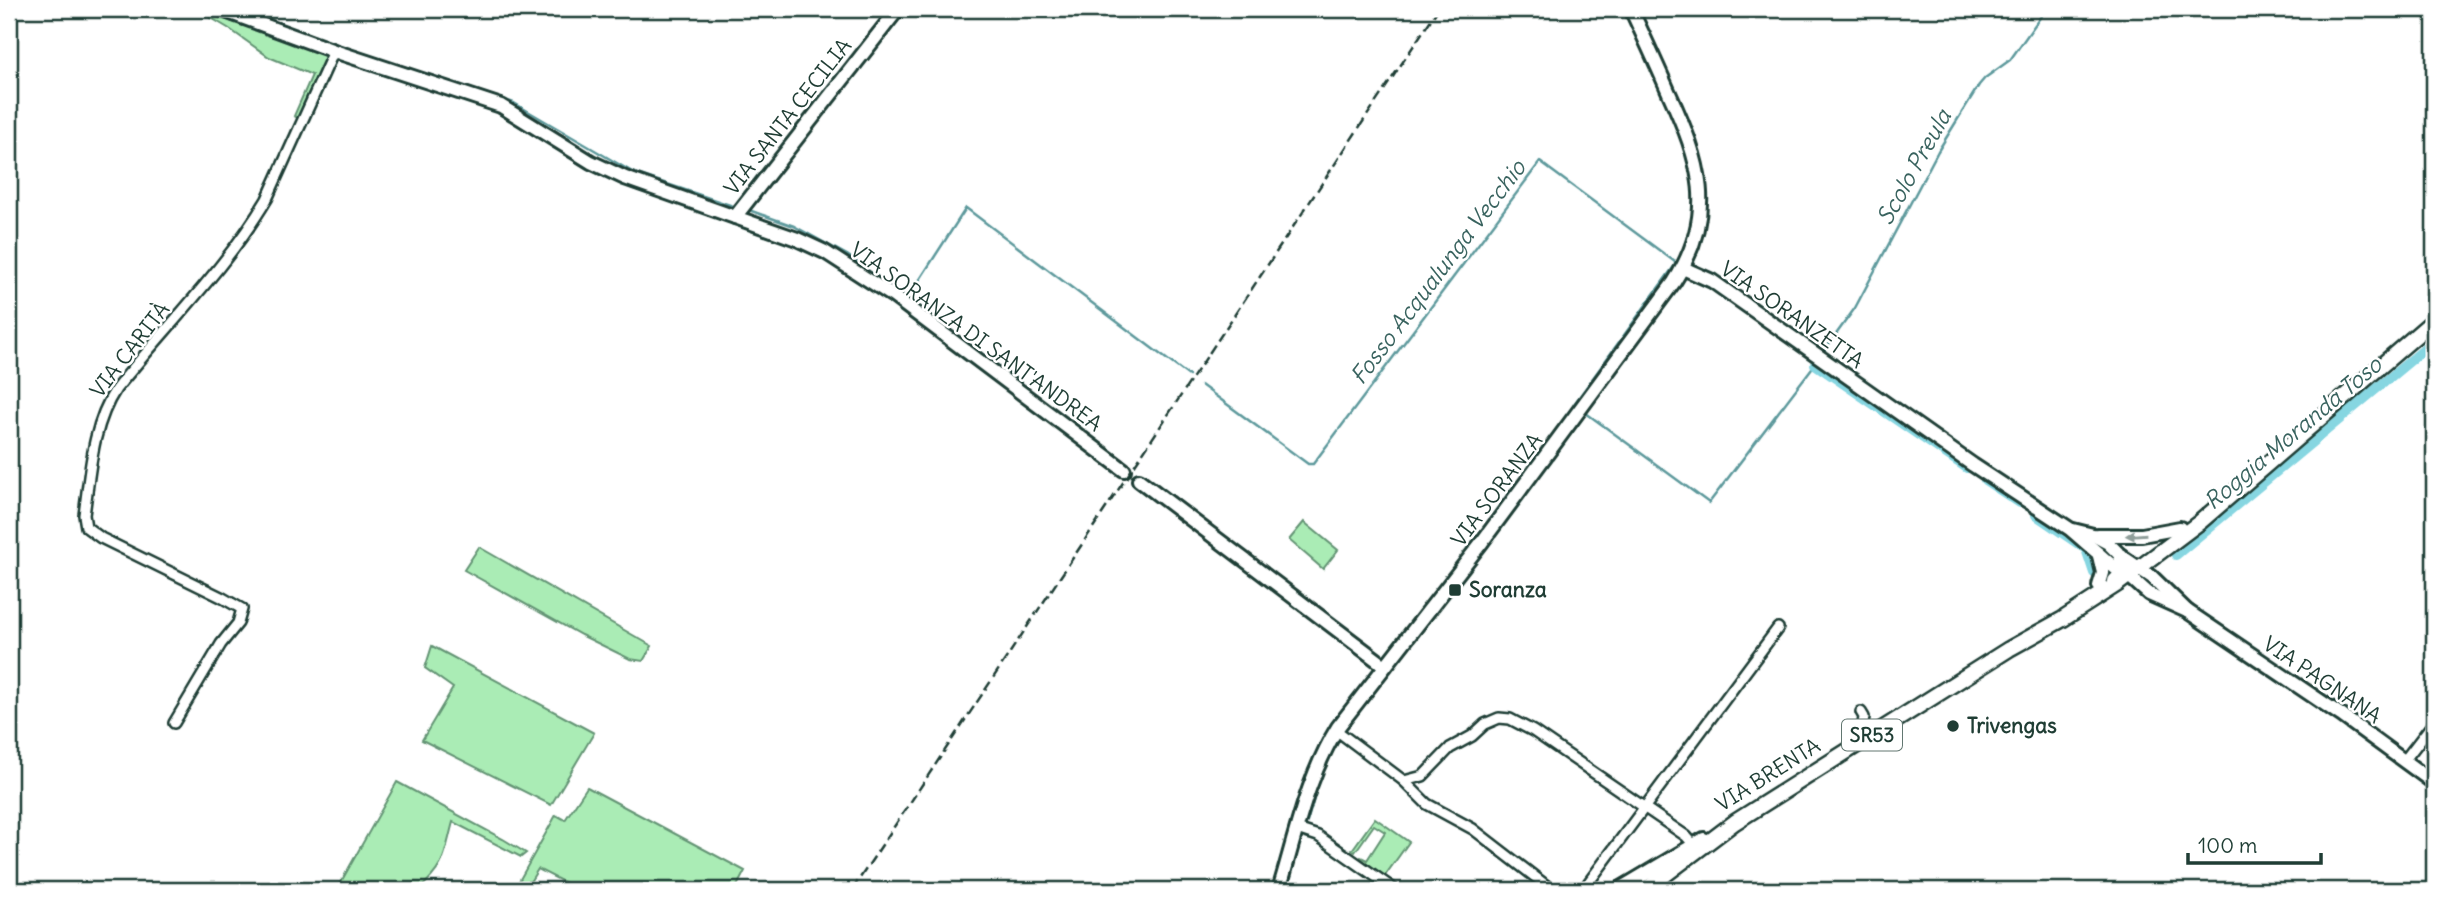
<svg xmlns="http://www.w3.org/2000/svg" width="2443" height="899" viewBox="0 0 2443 899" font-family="Delius,sans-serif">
<rect width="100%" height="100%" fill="#fff"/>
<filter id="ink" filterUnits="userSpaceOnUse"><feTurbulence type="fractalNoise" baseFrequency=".0143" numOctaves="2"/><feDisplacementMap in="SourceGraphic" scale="14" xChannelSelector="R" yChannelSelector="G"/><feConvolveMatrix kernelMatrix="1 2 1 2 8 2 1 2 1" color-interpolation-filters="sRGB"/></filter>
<g filter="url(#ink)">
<!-- green -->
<g fill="#aaecb5" stroke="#649474" stroke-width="2">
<polygon points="196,9 203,9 230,21 325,53 325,63 300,119 294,116 312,75 269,57 228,28"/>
<polygon points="1304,522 1338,550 1323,569 1289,540"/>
<polygon points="479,547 652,646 643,661 630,659 581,635 464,570"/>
<polygon points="432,646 594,733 551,805 422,740 453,688 425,668"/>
<path d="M397,782L503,839L526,853L521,857L453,822C444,855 446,866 418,890L337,889Z"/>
<polygon points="587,787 745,871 735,890 579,890 538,869 525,890 514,890 556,815 565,820"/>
<polygon points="1375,818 1409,842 1384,877 1359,860 1361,857 1367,860 1385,832 1374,825 1355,852 1352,850"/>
</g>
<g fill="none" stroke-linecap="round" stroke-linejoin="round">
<!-- stream -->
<g stroke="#5d999c" stroke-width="2.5">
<polyline points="316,38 514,103 634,173 733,206"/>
<polyline points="746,209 794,226 847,255 1000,367"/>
<polyline points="908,298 966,208 1189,376"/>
<polyline points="1824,351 1855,308 1938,151 1979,85 1985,78 2010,60 2046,9"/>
<polyline points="1201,385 1308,464 1313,464 1540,162 1675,262 1675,265 1574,404"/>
<polyline points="1586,413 1709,503 1815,364"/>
<polyline points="1307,822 1321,775"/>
<polyline points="1501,856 1518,869"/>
<polyline points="1287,890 1298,849"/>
</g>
<!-- canal -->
<g stroke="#86d6e1" stroke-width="10">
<polyline points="1815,364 1967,468"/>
<polyline points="1985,480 2020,503"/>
<polyline points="2036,515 2086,549 2094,573"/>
<polyline points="2176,555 2434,341"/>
</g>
<!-- street casing -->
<g stroke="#1f3d34" stroke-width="14">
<g id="street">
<polyline points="1861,712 1864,717 1862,732 1866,738"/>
<path d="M174,723L221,644L238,623L242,609L221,597L101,538L86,527L84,515C90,473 92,425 116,389C166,327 226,268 267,199L334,51"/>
<polyline points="1336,730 1404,781 1423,776 1450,748 1472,736 1485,724 1499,718 1510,719 1533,731 1686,836 1694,845"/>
<polyline points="2404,761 2434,722"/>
<polyline points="1404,781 1427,804 1473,829 1552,890"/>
<polyline points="1297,829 1318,836 1395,890"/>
<polyline points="1583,890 1778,628"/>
</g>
</g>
<!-- secondary casing -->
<g stroke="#1f3d34" stroke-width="18">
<g id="secondary">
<polyline points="220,9 334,51 501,106 591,162 625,178 797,239 825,252 893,296 1124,470"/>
<polyline points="735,217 898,9"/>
<polyline points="1683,268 1712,281 1973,465 2070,529 2115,568 2129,576 2149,594 2187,611"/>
<polyline points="1139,480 1385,666"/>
<polyline points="2073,530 2093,535 2108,543 2121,556 2152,577 2187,611 2341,715 2434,783"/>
<polyline points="2097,535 2142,535 2180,528"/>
<polyline points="2099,556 2103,573 2099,586"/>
<path d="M1279,890C1296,834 1307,777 1338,727L1482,542L1674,282C1718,213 1700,161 1669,93C1657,65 1644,37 1631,9"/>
<polyline points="1618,890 1704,839"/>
</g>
</g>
<!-- primary casing -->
<g stroke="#1f3d34" stroke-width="19">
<g id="primary">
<polyline points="2115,581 2124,572 2121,556"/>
<polyline points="1645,890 1735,822 2009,649 2063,619 2119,583 2200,522 2434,320"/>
</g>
</g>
<!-- street -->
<use href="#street" stroke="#fff" stroke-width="9"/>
<!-- secondary -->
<use href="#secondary" stroke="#fff" stroke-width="12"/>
<!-- primary -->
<use href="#primary" stroke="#fff" stroke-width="14"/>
<!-- rail -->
<polyline stroke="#1f3d34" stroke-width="2.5" stroke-dasharray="10 5" stroke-linecap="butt" points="852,890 1438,9"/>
</g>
<!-- one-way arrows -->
<defs><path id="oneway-solid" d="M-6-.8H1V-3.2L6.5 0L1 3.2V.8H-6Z" transform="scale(1.75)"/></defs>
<use fill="#8f9e9a" href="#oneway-solid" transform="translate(2136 535) rotate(176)"/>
</g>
<!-- markers -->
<g fill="#1f3d34" stroke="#fff" stroke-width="2.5">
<rect x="1448" y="583" width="14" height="14" rx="3.5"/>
<circle cx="1953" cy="726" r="7"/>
</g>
<g text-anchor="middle" stroke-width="5" stroke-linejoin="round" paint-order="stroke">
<!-- shield labels -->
<rect fill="#fff" stroke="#627771" stroke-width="2" x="1842" y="719.5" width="60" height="31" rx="5"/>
<g font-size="19" font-weight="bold" fill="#1f3d34">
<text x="1872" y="742">SR53</text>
</g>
<!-- street labels -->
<g font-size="21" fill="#1f3d34" stroke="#fff">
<text transform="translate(788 117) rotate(-52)" y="7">VIA SANTA CECILIA</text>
<text transform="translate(1792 315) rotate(35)" y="7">VIA SORANZETTA</text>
<text transform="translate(976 337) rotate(36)" y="7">VIA SORANZA DI SANT'ANDREA</text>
<text transform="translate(130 350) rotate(-52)" y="7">VIA CARITÀ</text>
<text transform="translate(1497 490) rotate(-53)" y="7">VIA SORANZA</text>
<text transform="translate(2322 680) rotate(34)" y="7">VIA PAGNANA</text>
<text transform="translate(1768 775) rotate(-32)" y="7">VIA BRENTA</text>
</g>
<!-- poi labels -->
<g font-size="21" font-weight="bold" fill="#1f3d34" stroke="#fff" text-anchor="start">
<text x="1469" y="597">Soranza</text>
<text x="1967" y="733">Trivengas</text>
</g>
<!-- water labels -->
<g font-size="23" font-style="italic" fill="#39635f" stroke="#fff">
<text transform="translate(1914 167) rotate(-61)" y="8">Scolo Preula</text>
<text transform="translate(1438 272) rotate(-53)" y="8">Fosso Acqualunga Vecchio</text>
<text transform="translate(2293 433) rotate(-40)" y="8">Roggia Moranda Toso</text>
</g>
</g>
<!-- margin -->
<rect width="2443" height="899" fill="none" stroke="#fff" stroke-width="35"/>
<rect x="18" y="18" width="2408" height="864" fill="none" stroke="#1f3d34" stroke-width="2.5" filter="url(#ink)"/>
<!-- scale -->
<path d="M2188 853v10h133v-10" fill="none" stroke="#1f3d34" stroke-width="3.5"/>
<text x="2198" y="853" font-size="21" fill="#1f3d34" stroke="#ffffff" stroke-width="5" paint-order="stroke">100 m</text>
</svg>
